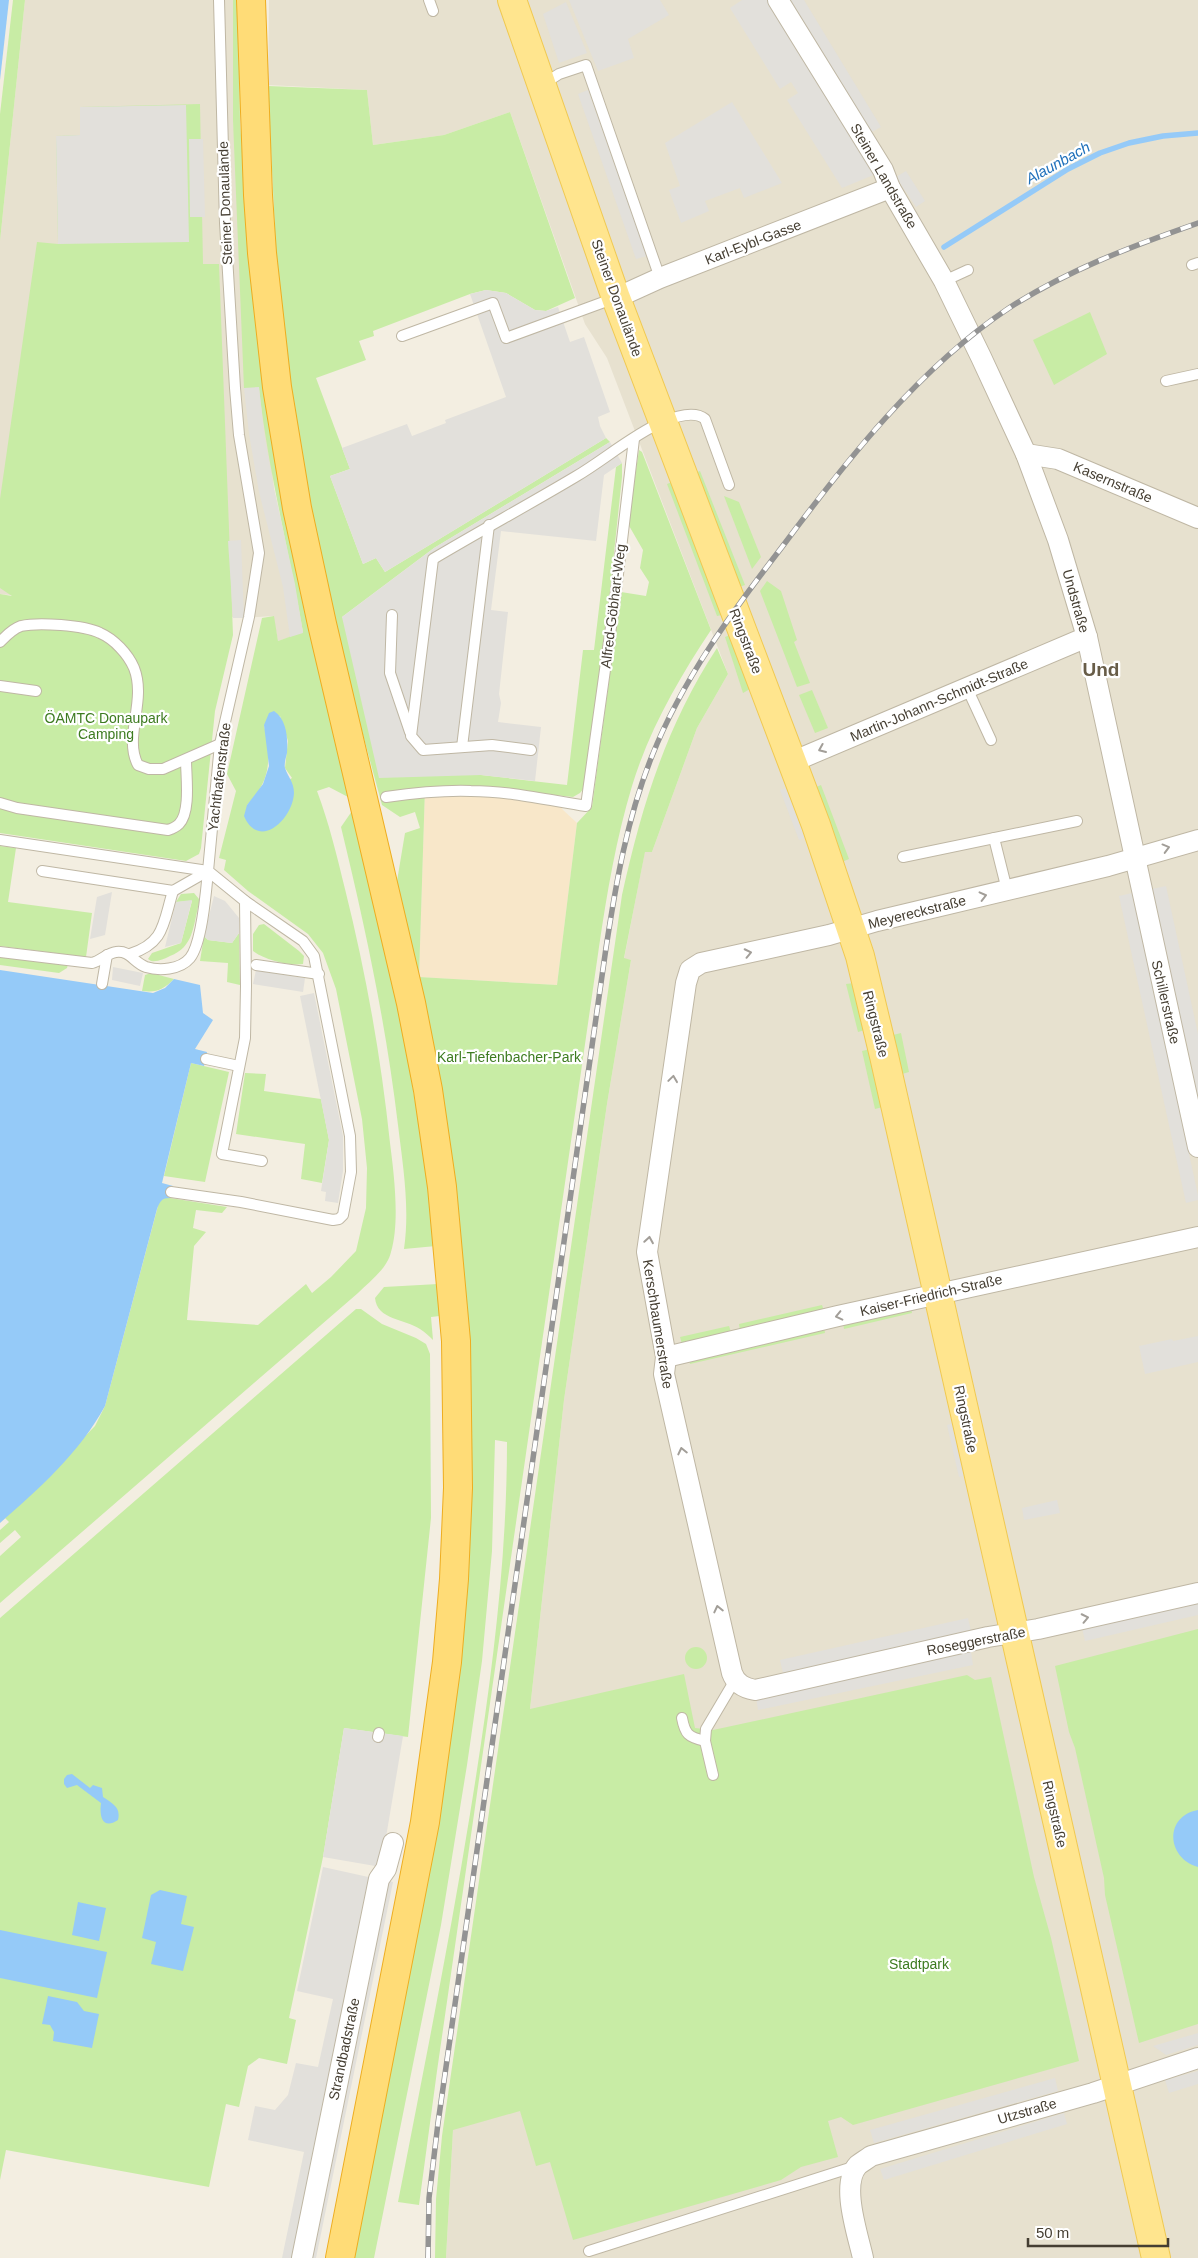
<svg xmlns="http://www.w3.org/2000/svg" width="1198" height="2258" viewBox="0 0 1198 2258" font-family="Arial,sans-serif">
<rect width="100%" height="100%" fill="#f3eee1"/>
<!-- residential -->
<g fill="#e7e1cf">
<polygon points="25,0 233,0 233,121 274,489 295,584 303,633 278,641 273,616 244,618 0,594 0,241"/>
<polygon points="269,0 1198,0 1198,2258 446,2258 453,2130 530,1709 564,1400 607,1104 631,960 624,959 645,851 652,852 697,728 728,674 607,358 585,324 510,112 444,135 373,145 367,90 268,85"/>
</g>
<!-- commercial -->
<polygon fill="#f8e7c9" points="472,786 564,796 562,809 577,823 557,985 419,977 425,788"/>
<!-- green -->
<g fill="#c8eca5" fill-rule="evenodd">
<polygon points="13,0 25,0 0,241 0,114"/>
<path d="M233,0H238L240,121L249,253L350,794L348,797L329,787L317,791C329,823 337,856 345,889C366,973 381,1057 390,1143C394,1174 400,1222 391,1252C387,1269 370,1281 358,1293L0,1603V1556L21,1537L15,1530L0,1543V1530L9,1522L5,1518L95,1426L105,1406L159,1202L164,1198H170L227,1207L222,1213L196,1210L193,1228L206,1232L194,1246L187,1320L258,1325L306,1284L312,1293L331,1277L356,1251L366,1208L367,1168L362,1119L336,989L323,953L308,934L248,891L224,870L226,860L219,858L236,791L227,774L262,618L274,616L278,641L303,632C289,550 268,470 259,388H244L233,121ZM280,716L288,741L285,768L292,778L247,805C272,780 271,757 264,725Z"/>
<path d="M268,86L367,90L373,145L444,135L510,112L575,298L546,311L535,310L506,293L486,290L470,294L373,331L374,336L359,341L366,360L316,378L350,469L330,476L363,564L376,558L385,572L606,438L610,442L434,548L342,617L481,775L567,785L583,650H594L616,467L622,463V477L610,591L584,788L580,793L573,797L472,786L425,788L419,977L557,985L577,823L592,807L621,592L646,596L649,582L640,568L643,550L628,524L639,450L642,452L711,630C679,678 649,730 632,786C616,839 607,893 599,947L437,2071L419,2205L398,2202C423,2073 449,1944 470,1814C490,1691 507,1567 507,1442L495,1440L492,1551L482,1661L467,1765L441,1925L374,2258H351L436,1825L468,1341L463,1261L455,1185L419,977L397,881L405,833L420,828L415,812L400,817L382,805L345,668L309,506L289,386L276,252Z"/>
<polygon points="200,104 203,264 219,264 233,635 215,711 201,848 199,854 186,861 0,833 0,594 12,596 0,588 0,499 37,242 58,244 56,136 80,135 80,107"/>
<polygon points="1090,312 1107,354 1054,385 1033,340"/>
<polygon points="700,471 745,585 739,587 695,473"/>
<polygon points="672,482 722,615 717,616 667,484"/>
<polygon points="724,496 739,502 761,557 752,569"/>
<polygon points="767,581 781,591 797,640 794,642 810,683 797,687 760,591"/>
<polygon points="730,635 750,689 743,693 725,637"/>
<path d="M717,648L728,674L697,728L652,852H645L624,958L631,960L607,1104L564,1400L530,1709L684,1674L695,1728L713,1730L967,1675L975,1680L991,1677L1034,1877L1051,1938L1079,2061L853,2125L841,2117L828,2121L838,2157L801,2167L781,2180L573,2240L550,2162L536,2166L520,2111L453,2130L446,2258H435L436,2199L442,2136L622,895C642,805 666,726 717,648Z"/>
<polygon points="812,690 828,728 815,733 799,695"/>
<polygon points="821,785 849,859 842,862 814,788"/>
<path d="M352,811L399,1004L429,1187L436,1246L404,1249C410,1208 403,1166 398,1125C386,1024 365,926 341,827Z"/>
<polygon points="0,846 16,848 8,902 92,913 86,957 0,946"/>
<path d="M194,893L199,899V903C193,926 194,947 170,956C164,959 158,962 151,961L148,959L152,953L181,943L192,901L176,902L181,894Z"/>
<path d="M264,924L299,951L304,956L303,964C288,966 265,960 253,951V934L259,925Z"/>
<polygon points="239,933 240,985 227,982 228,963 200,961 204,936 208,940 232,943"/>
<polygon points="0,955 68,964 67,968 59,973 0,965"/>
<path d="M151,973L174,979C164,989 157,993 142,991L145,975Z"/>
<polygon points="854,983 865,1030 858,1032 846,984"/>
<polygon points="901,1033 909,1072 902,1074 893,1035"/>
<polygon points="870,1049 883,1107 875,1109 862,1051"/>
<polygon points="191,1063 229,1072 205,1182 164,1176"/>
<polygon points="245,1073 266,1074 264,1091 321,1099 329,1140 322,1183 301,1179 305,1144 236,1134"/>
<path d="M438,1284L440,1316L431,1317L433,1340C429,1336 425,1332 420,1329C405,1319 377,1320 375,1298L384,1287Z"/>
<polygon points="822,1305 824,1311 740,1331 739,1324"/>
<polygon points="911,1308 912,1313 844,1329 843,1323"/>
<polygon points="356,1309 361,1309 382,1324 416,1338 426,1344 430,1354 431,1518 408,1737 344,1728 323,1857 289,2018 296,2020 287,2064 259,2058 248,2066 239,2107 226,2104 209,2187 6,2150 0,2180 0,1618"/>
<polygon points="729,1326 731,1332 682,1344 680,1337"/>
<polygon points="824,1327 825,1333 690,1364 689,1358"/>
<polygon points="1198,1629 1198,2024 1139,2043 1105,1895 1104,1878 1075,1748 1069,1732 1055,1666"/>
<circle cx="696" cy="1658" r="11"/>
</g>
<!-- parking -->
<g fill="#e2e0db">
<polygon points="569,0 660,0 669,15 628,39 634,58 598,71"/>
<polygon points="742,0 768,0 876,174 842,188 787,100 798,93 791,82 780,89 730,8"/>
<polygon points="788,0 804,0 881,127 870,133"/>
<polygon points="566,2 587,53 559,63 543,14"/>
<polygon points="588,90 647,256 636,259 578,94"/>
<polygon points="732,102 782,183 744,198 740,188 705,201 709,211 681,223 669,190 680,186 665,143"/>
<polygon points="186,105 189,242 58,244 56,136 80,135 80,107"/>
<polygon points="189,139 203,139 205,217 190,217"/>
<polygon points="906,171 925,201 916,207 896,177"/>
<polygon points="486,290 506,293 535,310 546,311 558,307 570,342 584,337 610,412 598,417 600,426 606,438 385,572 376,558 363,564 330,476 350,469 342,448 407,424 412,436 446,423 445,420 506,397 470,294"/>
<polygon points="259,387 264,433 274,489 295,584 303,633 290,637 283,587 259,492 249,434 244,388"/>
<polygon points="610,442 622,463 604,475 596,541 501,531 491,610 508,612 499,694 501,703 498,722 541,727 535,781 481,775 379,778 342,617 434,548"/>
<polygon points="241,540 244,618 233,618 228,541"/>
<polygon points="788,788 806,837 799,840 780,790"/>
<polygon points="1166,886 1198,1034 1198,1103 1152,889"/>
<polygon points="112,892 105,935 90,939 97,897"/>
<polygon points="1132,893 1198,1195 1198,1200 1186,1203 1119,896"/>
<polygon points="214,896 225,901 239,918 239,933 232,943 208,940 204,936"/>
<polygon points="192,900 181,943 165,947 176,902"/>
<polygon points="113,967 143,973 140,986 112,980"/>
<polygon points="256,970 305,978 303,992 253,984"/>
<polygon points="314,993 343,1136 343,1171 338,1203 325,1201 326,1192 321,1191 329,1140 300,996"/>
<polygon points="1198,1336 1198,1362 1145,1374 1139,1346 1172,1339 1173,1341"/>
<polygon points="954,1423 965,1475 959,1477 947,1425"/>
<polygon points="1057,1500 1060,1513 1024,1520 1022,1508"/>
<polygon points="1198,1601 1198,1615 1085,1641 1082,1628"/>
<polygon points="968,1618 971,1631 783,1673 780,1660"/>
<polygon points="971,1652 973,1665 758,1710 756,1698"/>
<polygon points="344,1728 403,1736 381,1867 323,1857"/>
<polygon points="323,1867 373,1878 295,2258 282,2258 304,2152 248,2140 255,2106 275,2110 288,2095 296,2063 318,2067 333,1999 297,1991"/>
<polygon points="385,1880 393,1882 316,2258 308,2258"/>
<polygon points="1198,2033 1198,2045 1166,2055 1153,2046"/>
<polygon points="1198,2071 1198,2084 1169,2093 1165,2080"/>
<polygon points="1055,2078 1058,2091 874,2143 870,2130"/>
<polygon points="1064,2113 1067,2124 884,2180 880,2169"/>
</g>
<!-- water -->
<g fill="#95caf8">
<polygon points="0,0 9,0 0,80"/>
<path d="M274,711C287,720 288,738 287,753C286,757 284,764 285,768C288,777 294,782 294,793C293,819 259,851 244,816L247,805L263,784L269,766L264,725L269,713Z"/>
<path d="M0,970L153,993L165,988L174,979L200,985L203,1013L213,1020L195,1049L207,1052L204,1066L191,1063L162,1183L173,1186L170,1198C162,1198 160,1201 157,1209L105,1406C80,1452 39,1489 0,1523Z"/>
<path d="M72,1774L90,1788L93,1785L102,1788L103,1797C113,1804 121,1807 118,1820C103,1830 99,1817 101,1803L77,1785L67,1788L64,1784V1779L67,1775Z"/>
<path d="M1198,1810V1867C1166,1858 1164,1816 1198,1810Z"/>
<polygon points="160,1890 187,1896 181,1924 194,1927 183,1971 151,1964 156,1942 142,1938 151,1895"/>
<polygon points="78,1902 106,1908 99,1941 72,1935"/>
<polygon points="0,1930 107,1952 97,1998 0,1978"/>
<polygon points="48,1996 77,2002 84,2011 99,2014 92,2048 53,2041 54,2032 50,2025 42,2024"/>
</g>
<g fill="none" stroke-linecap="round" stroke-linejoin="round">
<!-- stream -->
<polyline stroke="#95caf8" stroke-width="5.5" points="944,247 1068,169 1100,153 1129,143 1163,136 1198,133"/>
<!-- service casing -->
<g stroke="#bfb7a4" stroke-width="12">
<g id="service">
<polyline points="219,0 225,223 235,388 239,435 259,553 249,617 220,744 208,871 245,901 246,986 245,1038 222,1154 262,1161"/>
<polyline points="429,0 433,11"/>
<polyline points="542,85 559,74 586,65 660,278"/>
<polyline points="1192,265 1198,263"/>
<polyline points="944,281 968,270"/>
<polyline points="402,336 493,303 506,338 615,298"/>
<polyline points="1166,381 1198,374"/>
<polyline points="392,615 390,673 410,732"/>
<path d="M0,642C6,636 12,629 21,626C38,622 84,625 100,633C114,639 128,654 134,668C147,701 123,737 138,765L149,769H163L220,744"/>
<polyline points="0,686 36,691"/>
<polyline points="967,688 991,740"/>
<polyline points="462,747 489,525"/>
<path d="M531,750L492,745L423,750L411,736L433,559C480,531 528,505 575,477C604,460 631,436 662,422C674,417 694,410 705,419L729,485"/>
<path d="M386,797C414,793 443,790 471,791C509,791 548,800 586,806L616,591L634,439"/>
<path d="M0,803L17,808L168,830C171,829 176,827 179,824C191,812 186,776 186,760"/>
<polyline points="994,838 1007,890"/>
<polyline points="0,840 208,871"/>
<polyline points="903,857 1077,821"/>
<polyline points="42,871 173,891 208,871"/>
<path d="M0,952L92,963C101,961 107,953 116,952C130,950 134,963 146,967C159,971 180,970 190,958C202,943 206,892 208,871"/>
<path d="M130,954C165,943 163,923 173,891"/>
<polyline points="256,965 319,974"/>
<polyline points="102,984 107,955"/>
<polyline points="206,1059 239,1066"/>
<polyline points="171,1192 241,1202 333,1220 339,1219 343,1215 351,1172 350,1136 314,956 303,941 245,901"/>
<path d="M682,1718C685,1734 688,1737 705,1741"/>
<polyline points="378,1737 379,1733"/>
<polyline points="713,1775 705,1741 706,1729 735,1680"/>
<polyline points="589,2251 856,2166"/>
</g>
</g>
<!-- minor casing -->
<g stroke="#bfb7a4" stroke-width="22">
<g id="minor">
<polyline points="778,0 883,170 890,188 944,281 981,357 1026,454 1058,540 1087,637 1198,1147"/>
<polyline points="616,298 660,278 890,188"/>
<polyline points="1026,454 1058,459 1198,518"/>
<polyline points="792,762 1087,637"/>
<path d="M1198,840L1108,866L877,921L829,935L701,963L690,970L686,983L647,1252L666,1357L664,1374L732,1673C736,1684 744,1688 755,1690L988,1637L1038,1629L1198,1593"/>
<polyline points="666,1357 838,1316 1198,1237"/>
<polyline points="302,2258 379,1879 386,1869 393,1843"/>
<path d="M863,2258C858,2235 840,2184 858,2165C862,2162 867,2159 871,2156L1093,2093L1198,2058"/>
</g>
</g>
<!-- primary casing -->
<g stroke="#f0c952" stroke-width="30">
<polyline id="primary" points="512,0 616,298 816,825 860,956 884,1056 1156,2258"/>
</g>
<!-- trunk casing -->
<g stroke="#eead20" stroke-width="30">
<polyline id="trunk" points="251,0 258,195 262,253 277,387 297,508 322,624 411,1003 428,1090 442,1187 456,1341 458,1488 454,1579 447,1662 425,1822 340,2258"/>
</g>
<!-- service -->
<use href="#service" stroke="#fff" stroke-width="10"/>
<!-- minor -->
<use href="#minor" stroke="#fff" stroke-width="20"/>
<!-- primary -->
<use href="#primary" stroke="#ffe58e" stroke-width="28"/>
<!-- trunk -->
<use href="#trunk" stroke="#ffdc77" stroke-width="28"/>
<!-- rail casing -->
<g stroke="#939393" stroke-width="5.5">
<path id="rail" d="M428,2258L429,2198L438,2123L606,948C616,883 627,818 652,756C682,680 732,612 782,547C846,461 919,368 1009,308C1068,270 1132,246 1198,223"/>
</g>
<!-- rail -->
<use href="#rail" stroke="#fff" stroke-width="4" stroke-dasharray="11" stroke-linecap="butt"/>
</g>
<!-- one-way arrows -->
<defs><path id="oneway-chevron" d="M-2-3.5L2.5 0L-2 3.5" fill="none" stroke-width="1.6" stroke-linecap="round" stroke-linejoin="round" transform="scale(1.25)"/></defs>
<g stroke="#a29e98">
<use href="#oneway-chevron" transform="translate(822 749) rotate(157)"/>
<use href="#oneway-chevron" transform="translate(1166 848) rotate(-15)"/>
<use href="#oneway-chevron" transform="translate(983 896) rotate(-14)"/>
<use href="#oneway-chevron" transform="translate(748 953) rotate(-12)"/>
<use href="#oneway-chevron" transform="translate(673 1079) rotate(-82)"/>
<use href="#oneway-chevron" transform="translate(649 1240) rotate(-81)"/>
<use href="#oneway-chevron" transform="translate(839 1316) rotate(167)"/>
<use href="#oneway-chevron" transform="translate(682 1451) rotate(-103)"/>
<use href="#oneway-chevron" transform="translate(718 1609) rotate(-103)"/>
<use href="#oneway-chevron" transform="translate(1085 1618) rotate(-12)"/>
</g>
<g text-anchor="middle" stroke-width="4.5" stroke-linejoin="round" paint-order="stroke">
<!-- street labels -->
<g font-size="14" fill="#453e32" stroke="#fff">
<text transform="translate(884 176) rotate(60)" y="5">Steiner Landstraße</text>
<text transform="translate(225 203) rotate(-92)" y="5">Steiner Donaulände</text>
<text transform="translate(753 242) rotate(-21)" y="5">Karl-Eybl-Gasse</text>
<text transform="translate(617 298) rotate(70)" y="5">Steiner Donaulände</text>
<text transform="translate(1113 482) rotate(23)" y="5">Kasernstraße</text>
<text transform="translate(1076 601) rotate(74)" y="5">Undstraße</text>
<text transform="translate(613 606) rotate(-83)" y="5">Alfred-Göbhart-Weg</text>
<text transform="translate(746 641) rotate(69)" y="5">Ringstraße</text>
<text transform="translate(939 700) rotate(-23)" y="5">Martin-Johann-Schmidt-Straße</text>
<text transform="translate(219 777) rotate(-83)" y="5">Yachthafenstraße</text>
<text transform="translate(917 912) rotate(-14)" y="5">Meyereckstraße</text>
<text transform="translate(1166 1002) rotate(77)" y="5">Schillerstraße</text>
<text transform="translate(876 1024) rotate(76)" y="5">Ringstraße</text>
<text transform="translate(931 1295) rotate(-13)" y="5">Kaiser-Friedrich-Straße</text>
<text transform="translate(658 1324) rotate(81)" y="5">Kerschbaumerstraße</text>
<text transform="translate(966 1419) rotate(78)" y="5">Ringstraße</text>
<text transform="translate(976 1641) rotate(-11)" y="5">Roseggerstraße</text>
<text transform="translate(1055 1814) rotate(77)" y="5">Ringstraße</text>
<text transform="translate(344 2049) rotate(-78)" y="5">Strandbadstraße</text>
<text transform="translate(1027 2111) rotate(-16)" y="5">Utzstraße</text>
</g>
<!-- park labels -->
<g font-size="14" fill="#3d7b20" stroke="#fff">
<text x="106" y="723">ÖAMTC Donaupark<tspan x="106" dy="16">Camping</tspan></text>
<text x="509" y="1062">Karl-Tiefenbacher-Park</text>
<text x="919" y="1969">Stadtpark</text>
</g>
<!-- water labels -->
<g font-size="15" font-style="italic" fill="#2171bb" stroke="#fff">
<text transform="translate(1058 163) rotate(-29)" y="5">Alaunbach</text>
</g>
<!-- district labels -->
<g font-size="19" font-weight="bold" fill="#685d48" stroke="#fff">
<text x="1101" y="676">Und</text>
</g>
</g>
<!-- scale -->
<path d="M1028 2238v8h140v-8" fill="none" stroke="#453e32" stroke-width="2.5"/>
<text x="1036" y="2238" font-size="15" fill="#453e32" stroke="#ffffff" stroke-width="4" paint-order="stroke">50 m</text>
</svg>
